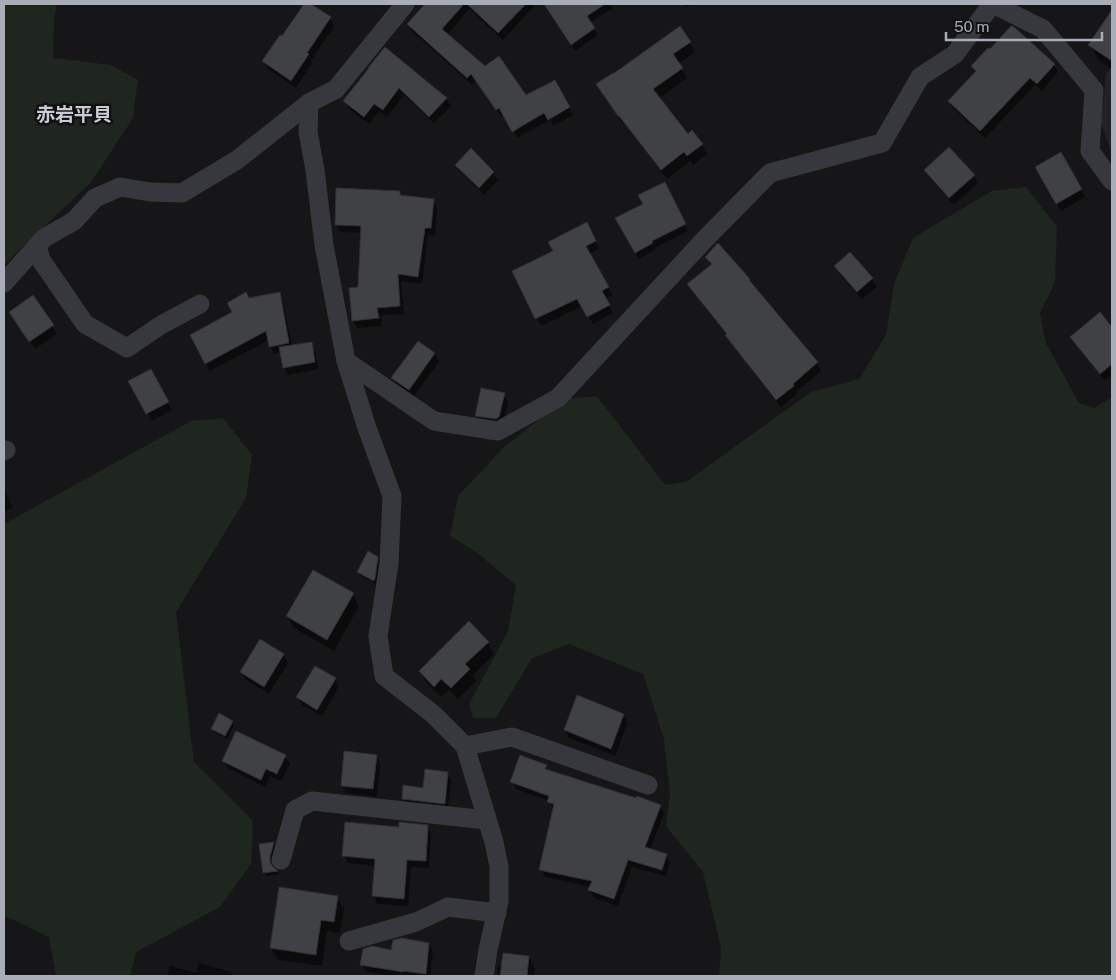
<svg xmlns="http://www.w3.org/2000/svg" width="1116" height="980" viewBox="0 0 1116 980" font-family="'Public Sans','Noto Sans JP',sans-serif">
<rect width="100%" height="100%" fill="#161618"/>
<!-- built -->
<polygon fill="#222225" points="1112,66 1112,153 1101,124 1106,74"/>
<!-- green -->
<g fill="#1e261f">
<polygon points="4,4 57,4 54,20 53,58 111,65 138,80 133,118 91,182 4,265"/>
<polygon points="1026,187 1057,227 1055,282 1040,313 1046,343 1079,403 1094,408 1112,397 1112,976 719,976 721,948 703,872 666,826 670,793 664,739 643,674 608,660 569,644 532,658 496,718 473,718 469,704 508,631 516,585 476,552 450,536 458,496 505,446 565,399 597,396 665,485 686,482 811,392 859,379 886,335 894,284 913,238 992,191"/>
<polygon points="223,418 252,455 246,498 176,612 194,762 253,821 251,864 220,907 136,952 130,976 56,976 49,937 19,922 4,916 4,524 191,421"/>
</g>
<!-- shadow -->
<g fill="#0007">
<polygon points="306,4 309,4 330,18 334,26 311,61 312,63 296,88 268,69 264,61 283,38"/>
<polygon points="426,4 533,4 534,6 503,40 469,9 447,35 485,67 526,97 554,81 573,115 553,126 550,120 517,138 504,114 501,116 476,80 472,85 413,32 408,24"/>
<polygon points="568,4 610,4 613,8 590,23 598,35 575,51 552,15"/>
<polygon points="681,4 690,4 688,7"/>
<polygon points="1110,15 1112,17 1112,70 1099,60 1090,45"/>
<polygon points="690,43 695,52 678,64 687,78 659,98 688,135 702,145 707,154 693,165 690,161 667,179 625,124 624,125 603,93"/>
<polygon points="1054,65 1058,72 1042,91 1035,85 985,138 954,109 949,101 976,72 973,66"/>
<polygon points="370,69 446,99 451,106 434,123 404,95 387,117 379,111 369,124 349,109 345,101"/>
<polygon points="471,150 493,173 498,180 484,195 461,172 456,165"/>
<polygon points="1061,154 1085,197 1061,211 1037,167"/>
<polygon points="925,170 974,176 978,183 954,205 930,178"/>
<polygon points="668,190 688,231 655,248 656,249 639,259 617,218 644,205"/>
<polygon points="399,192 402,197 433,200 437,208 435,236 428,235 422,284 401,281 404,314 381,315 382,326 357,328 353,320 359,288 362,233 341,232 336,225"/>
<polygon points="591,232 599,249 589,254 613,295 605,299 613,313 593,324 582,306 541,326 514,272"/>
<polygon points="850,254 872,279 877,287 862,299 840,274 836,266"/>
<polygon points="707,257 749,280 753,287 817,363 821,371 796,392 797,394 781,407 759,380 727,335 693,292 689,285 712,266"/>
<polygon points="279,293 283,301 292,346 311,343 315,351 319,369 288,375 284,367 281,352 274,354 270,346 269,340 210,371 191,335 234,313 249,299"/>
<polygon points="33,297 57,334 35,349 15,320"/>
<polygon points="1100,314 1112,329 1112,375 1105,380 1076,345 1072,338"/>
<polygon points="418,342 435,354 439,362 413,397 397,386 392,378"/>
<polygon points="151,371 172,410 152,421 130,382"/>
<polygon points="504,394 508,402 503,425 480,423 476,416"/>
<polygon points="4,488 13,508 4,512"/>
<polygon points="377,558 379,561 376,584 360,575 358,572"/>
<polygon points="353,594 359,606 334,651 294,628 287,616"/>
<polygon points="260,641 284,655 288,663 269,694 246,680 241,672"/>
<polygon points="488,643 494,654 473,675 476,681 458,699 449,690 441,697 427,683 420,671"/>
<polygon points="335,679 339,687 322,716 302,705 298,697"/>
<polygon points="623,715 628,723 615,756 569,738 565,730"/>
<polygon points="232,722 234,725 227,739 214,732 212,729"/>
<polygon points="285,756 290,764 281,781 270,776 265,787 228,768 223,761"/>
<polygon points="376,756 380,764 377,797 346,793 342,786"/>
<polygon points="546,766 549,772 660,806 664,813 650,850 666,855 670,862 666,876 632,867 618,906 594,898 590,890 591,887 545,877 541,869 553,809 549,801 516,789 512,781"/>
<polygon points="447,773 451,780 448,810 407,806 403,799 404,787 424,789"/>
<polygon points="427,826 431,834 429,868 411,867 408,906 378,904 373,896 376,866 348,863 344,855 400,828"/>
<polygon points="274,843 276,846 271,861 271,867 279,874 266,876 264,872 261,845"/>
<polygon points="337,897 344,909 340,933 327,931 322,966 278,960 271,948"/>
<polygon points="429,944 433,951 430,976 390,976 366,972 362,964 392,951"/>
<polygon points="529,957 535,968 534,976 497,976 498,966 502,966"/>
<polygon points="199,963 231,972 233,976 167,976 170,966 196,973"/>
</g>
<!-- building -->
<g fill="#404145" stroke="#303034">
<polygon points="304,4 311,4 331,17 307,53 309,54 291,81 262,61 280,35 282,36"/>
<polygon points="425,4 464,4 442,29 485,66 499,56 526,95 555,80 570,107 548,120 544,113 512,132 499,108 496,110 471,74 467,78 407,24"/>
<polygon points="467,4 526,4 498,33"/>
<polygon points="544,4 605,4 587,16 595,28 571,45"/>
<polygon points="1112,10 1112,61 1088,45"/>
<polygon points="680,26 691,42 673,54 683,68 653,89 688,134 692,130 703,144 687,156 684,152 661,170 619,116 618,116 596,84 613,73 613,74"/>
<polygon points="1011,26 1014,27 1055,64 1037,84 1030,78 980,131 948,101 976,71 971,66 988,48 990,49"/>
<polygon points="385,47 447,98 429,117 399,88 383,110 374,104 364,117 343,101 369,68 368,68"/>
<polygon points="949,147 975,175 949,198 924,170"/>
<polygon points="471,148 494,172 479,188 455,165"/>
<polygon points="1061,152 1082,189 1056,204 1035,167"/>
<polygon points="665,182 686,224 652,241 653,243 635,253 615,218 643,204 638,195"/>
<polygon points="336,188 400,191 400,195 434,199 431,228 425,228 418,277 398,274 400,306 377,308 379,318 352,321 349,288 358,287 361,226 335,225"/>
<polygon points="587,222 596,241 586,246 609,287 602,291 610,305 587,317 577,299 535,319 512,271 553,251 548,242"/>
<polygon points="718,243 750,279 749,280 818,362 793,384 794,386 776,400 725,335 727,334 687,284 712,264 705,257"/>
<polygon points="850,252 873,278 857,292 834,266"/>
<polygon points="246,292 249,298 280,292 289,343 269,347 266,331 205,364 190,335 232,312 227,303"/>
<polygon points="33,295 54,325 29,342 9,312"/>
<polygon points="1100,312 1112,327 1112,364 1100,374 1070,337"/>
<polygon points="418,341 435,353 409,390 391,378"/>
<polygon points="312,342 315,362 283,368 279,347"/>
<polygon points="151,369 169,402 146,414 128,381"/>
<polygon points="481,388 505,393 499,417 496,419 475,416"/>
<polygon points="368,551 378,557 375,578 374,581 357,572"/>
<polygon points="313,570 354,593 327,640 286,616"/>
<polygon points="469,621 489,642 465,664 470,669 451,688 441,679 434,687 419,671"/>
<polygon points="260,639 284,654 264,687 240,672"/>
<polygon points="315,666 336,678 317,710 296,697"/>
<polygon points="577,695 624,714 611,749 564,730"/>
<polygon points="219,713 233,721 225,736 211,729"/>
<polygon points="236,731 286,755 277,774 266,769 261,780 222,761"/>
<polygon points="344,751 377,755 373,789 341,786"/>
<polygon points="520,755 547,765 545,769 636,798 637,796 661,805 645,847 667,854 662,870 628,860 614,899 588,890 592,881 539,870 554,804 547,802 549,796 510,782"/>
<polygon points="425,769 448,772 445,804 402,799 403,785 423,788"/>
<polygon points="345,822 399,827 399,822 428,825 426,861 407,860 404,899 372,896 375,859 342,856"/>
<polygon points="274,842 270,857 270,862 273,867 278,871 263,873 259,844"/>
<polygon points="279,887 338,896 334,922 321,920 316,955 270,948"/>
<polygon points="402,938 429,943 426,974 403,971 403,972 360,965 363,949 372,946 391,950 393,940"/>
<polygon points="503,953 529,956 527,976 500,976"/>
</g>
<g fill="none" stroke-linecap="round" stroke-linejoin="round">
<!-- minor -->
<g stroke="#37383d" stroke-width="19">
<polyline points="405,4 336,89 309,103 308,132 315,170 324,245 346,361 367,428 392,496 389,563 378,636 384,676 433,714 465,746 494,842 499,867 499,901 488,950 484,976"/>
<polyline points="993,4 1043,29 1094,90 1090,151 1112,181"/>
<polyline points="37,246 41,260 85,324 127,348 161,325 200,304"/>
<polyline points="4,283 44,238 74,221 95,198 120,187 150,192 182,193 237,160 309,103"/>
<polyline points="346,361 434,421 498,431 558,398 706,238 770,173 882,143 920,77 955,54 992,4"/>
<polyline points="4,451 6,450"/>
<polyline points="465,746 512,737 648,785"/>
<polyline points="281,860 295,810 312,801 487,820"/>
<polyline points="349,941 416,922 448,907 497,913"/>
</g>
</g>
<g text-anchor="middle" stroke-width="5" stroke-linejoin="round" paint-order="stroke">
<!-- quarter labels -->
<g font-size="19" font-weight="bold" fill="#c9ccd4" stroke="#111113">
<text x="74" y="121">赤岩平貝</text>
</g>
</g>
<!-- border -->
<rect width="1116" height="980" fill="none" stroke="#a8adb8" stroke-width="10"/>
<!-- scale -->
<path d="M946 32v8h156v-8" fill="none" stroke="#a8adb8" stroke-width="2.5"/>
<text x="954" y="32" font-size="15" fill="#a8adb8" stroke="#111113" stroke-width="4" paint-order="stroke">50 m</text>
</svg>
